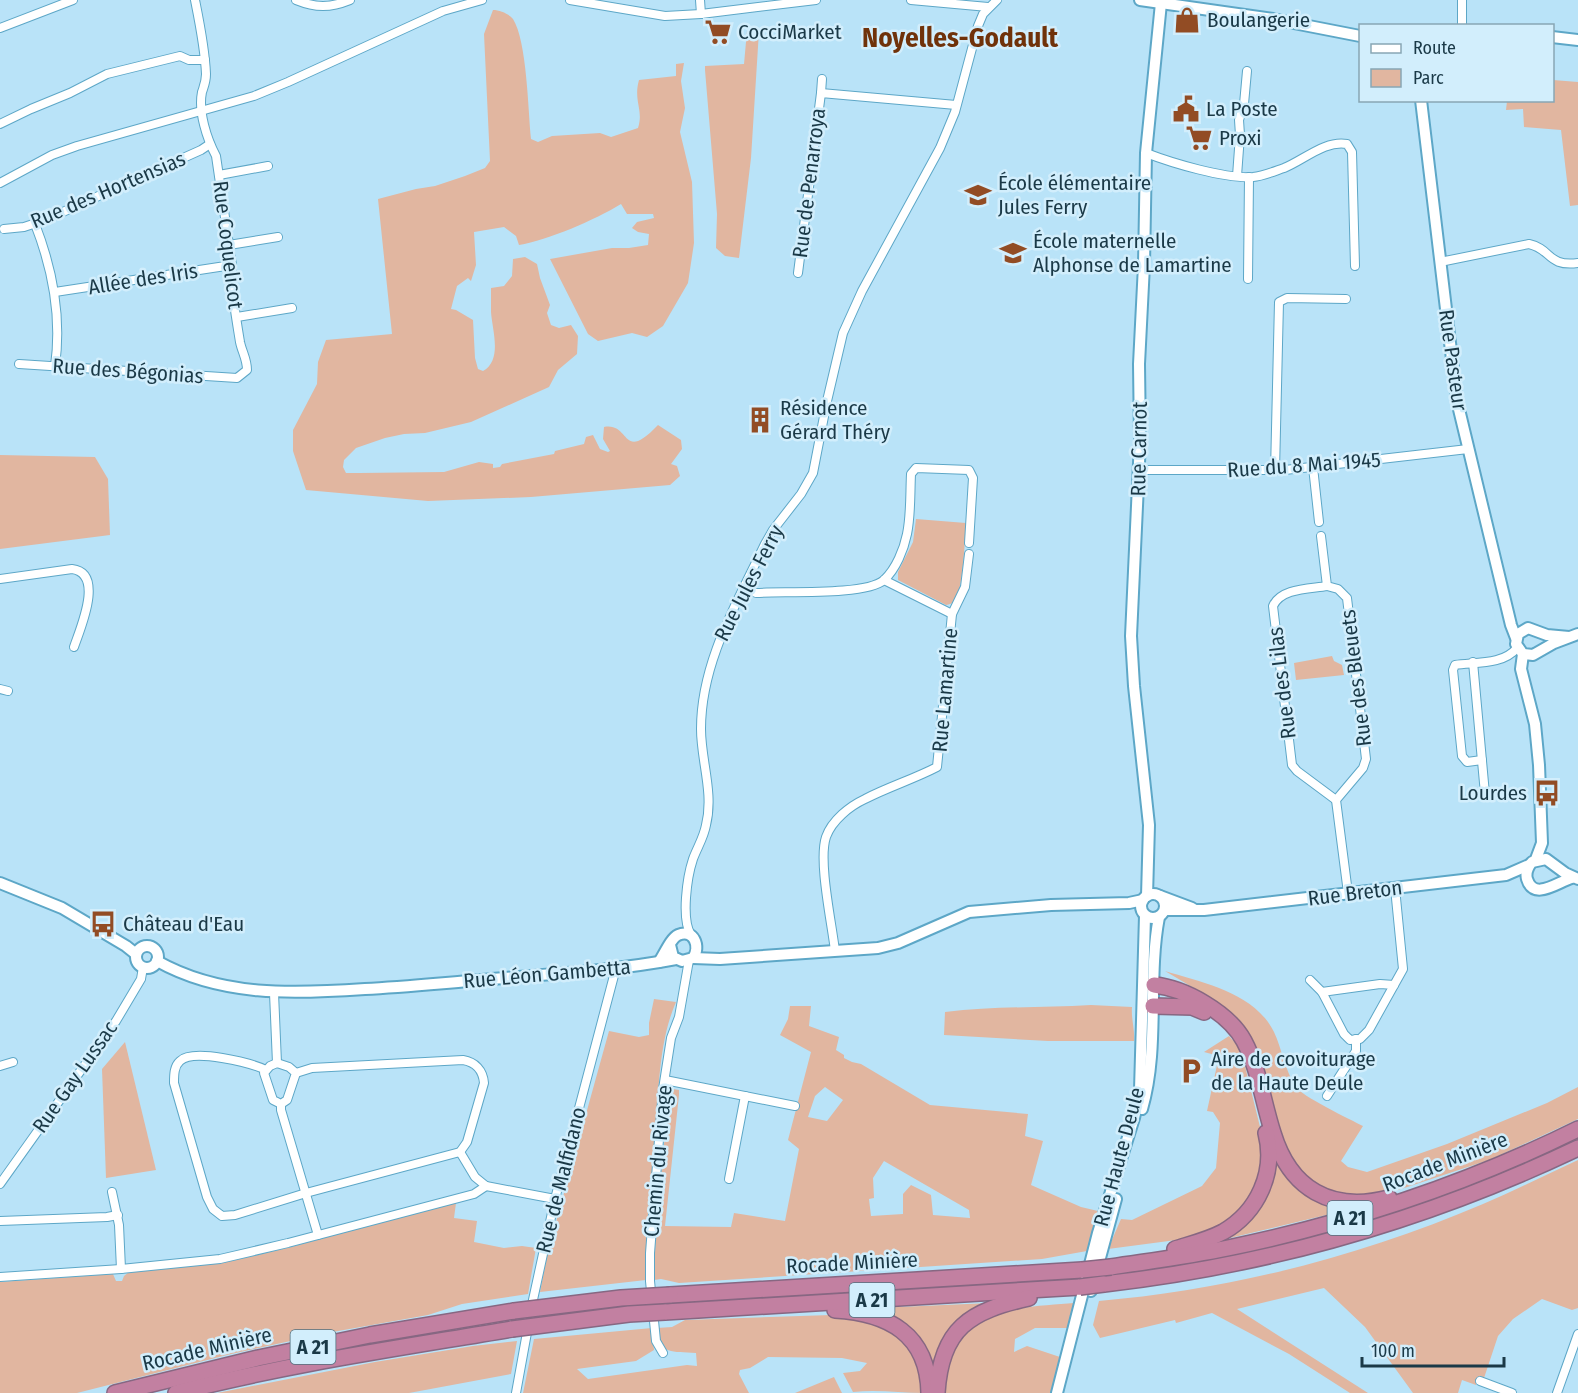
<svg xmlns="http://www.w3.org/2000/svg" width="1578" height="1393" viewBox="0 0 1578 1393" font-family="'Fira Sans Condensed',sans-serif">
<rect width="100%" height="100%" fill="#b9e3f8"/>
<!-- green -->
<g fill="#e1b6a0" fill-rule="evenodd">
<path d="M493,10C500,10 509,14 513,19C527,41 528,110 531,139L538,142L552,136L600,133L611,137L638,128C644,110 633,101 639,80L676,76V64L684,63L681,81L685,108L680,132L692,182L694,243L688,283L663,326L647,337L632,333L598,341L588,334L550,259L612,248H629L648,245L649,234L638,232L632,228L637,222L654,218L653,214H627L621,204C595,220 548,240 519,245L516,236L504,227L474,232L476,265L471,281L468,278L457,286L451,309L456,310L473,320L475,358L478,369L483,371C503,360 492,329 491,312C491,304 491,296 491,288L504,286L512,276L513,259L525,257L537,264L540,278L550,305L547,313L551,325L559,328L571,325L578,336L577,354L558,370L549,387L471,422L425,433L404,434L385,438L356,448L344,460L343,467L346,473H359L444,472L479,462L493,464V468L500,467L502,464L554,454L555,451L584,444L586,437L593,435L600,449L608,452L610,451L603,439L604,427C631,422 621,464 658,425L681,440L682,449L671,464L677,466L680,476L670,485L531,497L428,501L306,490L293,451V430L317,384L318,362L326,340L392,334L378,199L416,189L435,186L465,176L485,168L490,161L484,34Z"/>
<polygon points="747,31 759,31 751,158 739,258 725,256 716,248 717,214 705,70 705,66 744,64"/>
<polygon points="1553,80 1578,82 1578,205 1570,206 1561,130 1524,127 1523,109 1506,110 1507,101 1552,100"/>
<polygon points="0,455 95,457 108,479 110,535 0,549"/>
<path d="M916,519L966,523C965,538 963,590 955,601C952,604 950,604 946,605L898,580V572L913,542Z"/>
<polygon points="1332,656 1334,661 1342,665 1344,675 1296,680 1294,663"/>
<path d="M1165,971C1203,983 1254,992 1274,1032C1282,1049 1285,1071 1296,1087C1300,1095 1351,1120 1363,1126L1341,1161L1348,1167L1367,1172L1447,1144L1547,1103L1578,1087V1119L1489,1160L1383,1195L1343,1199L1313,1188L1291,1162L1275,1127L1249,1037L1241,1024L1219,1003Z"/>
<path d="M654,999L676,1002C658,1043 659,1093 655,1138C651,1185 646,1233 646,1280L540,1292L548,1251L609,1031L639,1037L649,1035V1023Z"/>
<path d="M1091,1005L1132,1007C1131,1019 1135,1029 1134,1041H1048L944,1035L945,1012C993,1006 1042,1008 1091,1005Z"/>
<path d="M790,1006H811L809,1026L839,1037L836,1050L844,1055V1058L852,1062L861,1064L930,1105L1028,1114L1025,1136L1043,1141L1031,1185L1081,1207L1098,1211L1087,1251L1042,1259L679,1283L661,1279L654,1280L656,1226L669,1094H672L673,1089L679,1090V1095L665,1226L731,1227L734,1213L785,1221L799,1149L788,1140L811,1052L780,1035L788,1019ZM825,1087L843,1100L827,1121L808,1117L815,1096ZM884,1161L969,1210L970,1218L933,1215L931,1195L911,1185L903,1194V1214L871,1216L869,1199L874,1198L873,1178Z"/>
<polygon points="1229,1036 1237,1045 1244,1062 1263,1139 1260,1188 1232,1219 1211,1230 1184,1239 1108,1249 1121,1219 1132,1220 1202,1186 1216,1168 1220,1123 1213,1112 1207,1111 1219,1056 1204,1052"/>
<polygon points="125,1042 156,1170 106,1178 102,1069"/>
<polygon points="1271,1156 1283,1165 1355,1208 1230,1238 1224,1235 1236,1227"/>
<path d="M1578,1160V1308L1572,1310L1542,1299L1513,1319L1498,1336L1484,1378L1478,1377L1476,1385L1462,1380L1458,1393H1413L1365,1327L1324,1288L1237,1309L1368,1393H1350L1289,1354L1212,1313L1176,1323L1175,1320L1100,1338L1093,1325L1099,1301C1230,1290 1361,1256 1483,1204C1515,1190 1546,1175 1578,1160Z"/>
<polygon points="456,1203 454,1218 477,1221 474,1242 504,1248 522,1246 536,1248 528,1294 462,1304 428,1315 327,1333 227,1355 77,1393 0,1393 0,1282 113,1274 116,1281 122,1281 124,1276 129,1272 227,1262 291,1247 441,1205"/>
<polygon points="990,1303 932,1370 876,1312 876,1308"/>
<path d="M1074,1303L1068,1328H1035L1015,1339L1014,1352L1027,1346L1060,1357L1052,1393H945C946,1375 947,1355 957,1339C979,1307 1039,1306 1074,1303Z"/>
<path d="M831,1315H854L899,1335L917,1358L924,1393C900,1393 877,1389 853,1392L843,1373L860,1371L867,1363L842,1358L768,1357L750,1368L740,1370L739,1374L749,1393H523L534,1339L652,1328L654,1350L636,1361L577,1369L588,1379L687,1365L697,1366L696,1353C672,1351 660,1356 657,1328L672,1327L685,1320Z"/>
<polygon points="517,1341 511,1374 409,1393 217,1393 375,1362 473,1346"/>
<polygon points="834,1377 842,1393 795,1393"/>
</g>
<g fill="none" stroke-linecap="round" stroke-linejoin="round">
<!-- street casing -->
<g stroke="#5da7c7" stroke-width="10">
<g id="street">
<path d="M296,0C316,8 330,8 350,0"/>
<polyline points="570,0 665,16 701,14 816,0"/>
<polyline points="700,0 701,14"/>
<polyline points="911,0 988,7"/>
<polyline points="1462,26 1462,0"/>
<polyline points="0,28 73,0"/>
<polyline points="821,93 822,79"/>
<polyline points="0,124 31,109 70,93 107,74 180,56 189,60 205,60"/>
<path d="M1146,153C1172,163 1225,179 1253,177C1263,176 1275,171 1284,168C1304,160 1325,140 1347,144L1352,152L1355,266"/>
<polyline points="219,175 268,166"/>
<polyline points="1237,176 1240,135 1239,120 1244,104 1247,71"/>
<polyline points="0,183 52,155 77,146 254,96 288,82 443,11 482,0"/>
<path d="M35,224C53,270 62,316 55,366"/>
<polyline points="4,229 24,227 45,220 201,150 210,144"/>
<polyline points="229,245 278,237"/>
<path d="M1440,262L1529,244C1552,249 1547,267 1578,263"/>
<polyline points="798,273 821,93 956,105"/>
<polyline points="1248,279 1249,177"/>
<polyline points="55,292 232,265"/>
<polyline points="237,317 292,308"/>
<path d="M19,364L237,378L247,370C247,359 242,352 240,342C236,317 231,291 232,265L216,156C207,139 198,112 202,92C204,86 206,82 206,74C205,49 200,25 195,0"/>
<polyline points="1313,467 1319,522"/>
<polyline points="1139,470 1285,470 1468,449"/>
<polyline points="1275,471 1279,302 1287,298 1346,299"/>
<polyline points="1321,536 1327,586 1338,589 1347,598 1366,759 1363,768 1336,800 1348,893"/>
<path d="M0,579L72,569C105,573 80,629 74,647"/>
<polyline points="884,580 952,614"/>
<path d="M1327,586C1309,589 1281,588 1273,606L1292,765L1297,771L1336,800"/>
<path d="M744,588L756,593C783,591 866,596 884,580C896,569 904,549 907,534C911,515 910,494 911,474L916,468L969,470L973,478L969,543"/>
<polyline points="1473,662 1485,794"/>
<polyline points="0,689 8,691"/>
<path d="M1482,760L1467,762L1462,756L1453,670L1455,665C1476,662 1503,665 1517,648"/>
<path d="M691,935C681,919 687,877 693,859C697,848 704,837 706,825C714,793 701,761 701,729C701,662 737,603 765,544L773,530L801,494L813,473L827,401L843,333L862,291L940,148L955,112L978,26L983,14L997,0"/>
<path d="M835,951C832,924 818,861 826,837C832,820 850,806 865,799C888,787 914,779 937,767L952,614L965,587L969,554"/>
<polyline points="1310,980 1322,992 1344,1034 1350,1040 1360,1039 1369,1030 1403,969 1395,888"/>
<polyline points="1322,992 1380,984 1394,985"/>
<polyline points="274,993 277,1063"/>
<polygon points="277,1063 289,1067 296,1073 287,1100 281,1104 273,1100 264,1073 270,1066"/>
<polyline points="0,1066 13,1062"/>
<path d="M266,1070C251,1063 193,1048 180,1061C174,1066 174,1075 174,1083L207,1197L213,1209L222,1216L235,1215L306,1193L460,1152L467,1142L484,1083C483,1070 475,1062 463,1060L312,1068L296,1073"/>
<polyline points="665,1080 795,1106"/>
<polyline points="1327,1096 1356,1051 1356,1039"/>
<polyline points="281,1104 281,1110 318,1235"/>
<polyline points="460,1152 475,1177 486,1186 555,1199"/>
<polyline points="729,1179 745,1096"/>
<polyline points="0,1184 116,1021 141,979 143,967"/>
<polyline points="112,1192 119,1225 121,1269"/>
<polyline points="0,1221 107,1217 118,1215"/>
<polyline points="0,1277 121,1269 220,1259 288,1243 474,1194 486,1186"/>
<polyline points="531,1309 555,1199 616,968"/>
<polyline points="663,1353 656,1341 650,1281 650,1253 663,1089 671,1038 679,1017 689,960"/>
<polyline points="1480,1381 1512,1393"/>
<polyline points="516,1393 528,1327"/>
<polyline points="1557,1393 1578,1334"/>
</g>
</g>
<!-- secondary casing -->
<g stroke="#5da7c7" stroke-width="14">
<g id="secondary">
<polyline points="1140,0 1273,19 1360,36"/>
<polyline points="1552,37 1578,40"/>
<polyline points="1421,100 1457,401 1511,625 1516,638"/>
<polyline points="1569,637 1547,635 1528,628 1518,634 1516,644 1523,654 1533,655 1554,643 1578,634"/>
<polyline points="1523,654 1521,669 1535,724 1539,765 1542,843 1536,859"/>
<path d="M1572,878C1559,881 1534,902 1527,879C1525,872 1528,867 1532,862L1546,859L1565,873L1578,879"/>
<polyline points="0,883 62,908 126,946 136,954"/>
<circle cx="1153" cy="906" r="12"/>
<polyline points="1147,896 1149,825 1134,686 1131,636 1140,441 1139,364 1144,265 1146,153 1161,3"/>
<polyline points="1160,896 1192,908"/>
<polyline points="1165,910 1204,910 1506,875 1529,865"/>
<circle cx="147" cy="957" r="11"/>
<polyline points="693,958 720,959 878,948 898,943 969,912 1051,905 1129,903 1143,900"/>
<path d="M157,961C221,997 293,994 365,989C404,987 443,983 482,980C547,974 613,971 676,959"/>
<path d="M659,962C664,955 671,938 678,935C694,928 701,947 693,958L682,961L673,957L670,945"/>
<path d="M1142,1109C1160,1047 1147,980 1159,917"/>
<polyline points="1091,1291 1116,1199"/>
<polyline points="1057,1393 1098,1233 1134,1118 1140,1090 1145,916"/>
</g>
</g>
<!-- highway casing -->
<g stroke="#876782" stroke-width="18">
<g id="highway">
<path d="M1154,985C1185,988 1229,1013 1244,1041C1259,1069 1263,1102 1273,1133C1290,1189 1331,1213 1389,1198"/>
<polyline points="1153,1006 1192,1007 1204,1012"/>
<path d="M1175,1249C1191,1244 1208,1240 1223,1232C1258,1212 1276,1172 1266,1133"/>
<path d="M1111,1267C1150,1261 1190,1256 1228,1248C1349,1223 1467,1184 1578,1129"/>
<path d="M1104,1284C1271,1265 1427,1220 1578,1148"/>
<polyline points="670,1295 1082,1270"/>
<path d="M835,1310C888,1313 928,1334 929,1393"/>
<polyline points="665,1312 1080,1287"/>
<polyline points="115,1393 258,1358 370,1335 514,1311"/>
<path d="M176,1393C287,1364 400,1348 512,1329"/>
<path d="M937,1393C941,1328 970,1311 1029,1298"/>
</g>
</g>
<!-- street -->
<use href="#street" stroke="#fff" stroke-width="8"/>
<!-- secondary -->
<use href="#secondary" stroke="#fff" stroke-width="10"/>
<!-- highway -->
<use href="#highway" stroke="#c280a1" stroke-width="15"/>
<!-- highway-bridge casing -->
<g stroke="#876782" stroke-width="18" stroke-linecap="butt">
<g id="highway-bridge">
<polyline points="1082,1270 1111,1267"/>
<polyline points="1080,1287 1104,1284"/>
<polyline points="514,1311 621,1298 670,1295"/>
<polyline points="512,1329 629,1314 665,1312"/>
</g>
</g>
<!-- highway-bridge -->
<use href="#highway-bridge" stroke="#c280a1" stroke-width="15"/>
</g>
<!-- icons -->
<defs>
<g id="shop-bare" transform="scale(2.07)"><path d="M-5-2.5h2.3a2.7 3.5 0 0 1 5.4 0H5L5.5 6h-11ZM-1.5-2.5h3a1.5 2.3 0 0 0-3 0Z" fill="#924c24" stroke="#d2eefc" stroke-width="2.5" paint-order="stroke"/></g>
<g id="supermarket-bare" transform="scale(2.07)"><path d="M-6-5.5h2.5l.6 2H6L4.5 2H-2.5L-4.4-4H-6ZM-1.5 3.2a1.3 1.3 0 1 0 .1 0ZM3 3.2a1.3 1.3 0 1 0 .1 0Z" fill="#924c24" stroke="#d2eefc" stroke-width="2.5" paint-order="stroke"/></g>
<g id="civic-bare" transform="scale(2.07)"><path d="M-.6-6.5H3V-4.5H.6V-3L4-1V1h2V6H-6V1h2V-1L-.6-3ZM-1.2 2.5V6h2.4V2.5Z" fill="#924c24" stroke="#d2eefc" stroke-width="2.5" paint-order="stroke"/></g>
<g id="school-bare" transform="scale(2.07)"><path d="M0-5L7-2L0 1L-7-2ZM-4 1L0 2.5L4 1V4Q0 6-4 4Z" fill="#924c24" stroke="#d2eefc" stroke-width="2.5" paint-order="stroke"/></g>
<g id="building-bare" transform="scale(2.07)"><path d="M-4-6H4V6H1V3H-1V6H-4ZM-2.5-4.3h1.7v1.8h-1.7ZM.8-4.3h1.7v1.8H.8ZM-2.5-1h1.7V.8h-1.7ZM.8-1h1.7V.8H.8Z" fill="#924c24" stroke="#d2eefc" stroke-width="2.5" paint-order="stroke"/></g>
<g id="bus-bare" transform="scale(2.07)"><path d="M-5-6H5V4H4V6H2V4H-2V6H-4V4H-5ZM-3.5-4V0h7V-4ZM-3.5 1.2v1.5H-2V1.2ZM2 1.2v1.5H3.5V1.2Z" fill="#924c24" stroke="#d2eefc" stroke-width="2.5" paint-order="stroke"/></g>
<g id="parking-bare" transform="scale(2.07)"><path d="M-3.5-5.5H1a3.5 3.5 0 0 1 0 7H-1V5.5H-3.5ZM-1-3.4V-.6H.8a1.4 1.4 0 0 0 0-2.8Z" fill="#924c24" stroke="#d2eefc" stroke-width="2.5" paint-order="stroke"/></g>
</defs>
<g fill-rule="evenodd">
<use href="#shop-bare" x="1187" y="20"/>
<use href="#supermarket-bare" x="718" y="32"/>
<use href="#civic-bare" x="1186" y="109"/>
<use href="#supermarket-bare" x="1199" y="138"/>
<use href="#school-bare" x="978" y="195"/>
<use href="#school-bare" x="1013" y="253"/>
<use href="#building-bare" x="760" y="420"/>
<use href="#bus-bare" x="1547" y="793"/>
<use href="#bus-bare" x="103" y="924"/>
<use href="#parking-bare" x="1191" y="1071"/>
</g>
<g text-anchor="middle" stroke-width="5" stroke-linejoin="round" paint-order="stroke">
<!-- shield labels -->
<g fill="#d2eefc" stroke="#516f7d" stroke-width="1.5">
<rect x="1327.5" y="1201" width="45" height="34" rx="4.5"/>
<rect x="849.5" y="1283" width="45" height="34" rx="4.5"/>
<rect x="290.5" y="1330" width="45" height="34" rx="4.5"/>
</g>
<g font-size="20" font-weight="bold" fill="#1a3947">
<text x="1350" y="1225">A 21</text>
<text x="872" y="1307">A 21</text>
<text x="313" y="1354">A 21</text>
</g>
<!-- poi labels -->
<g font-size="21" fill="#1a3947" stroke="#d2eefc" text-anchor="start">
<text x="1207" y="27">Boulangerie</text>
<text x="738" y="39">CocciMarket</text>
<text x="1206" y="116">La Poste</text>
<text x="1219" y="145">Proxi</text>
<text x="998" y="190">École élémentaire<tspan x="998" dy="24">Jules Ferry</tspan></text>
<text x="1033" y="248">École maternelle<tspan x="1033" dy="24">Alphonse de Lamartine</tspan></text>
<text x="780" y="415">Résidence<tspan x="780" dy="24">Gérard Théry</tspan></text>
<text x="1527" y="800" text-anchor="end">Lourdes</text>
<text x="123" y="931">Château d'Eau</text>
<text x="1211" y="1066">Aire de covoiturage<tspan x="1211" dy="24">de la Haute Deule</tspan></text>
</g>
<!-- street labels -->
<g font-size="21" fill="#1a3947" stroke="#d2eefc">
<text transform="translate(809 183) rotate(-83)" y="7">Rue de Penarroya</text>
<text transform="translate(108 190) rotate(-23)" y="7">Rue des Hortensias</text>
<text transform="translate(228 245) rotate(83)" y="7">Rue Coquelicot</text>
<text transform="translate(143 279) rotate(-9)" y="7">Allée des Iris</text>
<text transform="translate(1453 360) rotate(82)" y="7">Rue Pasteur</text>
<text transform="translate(128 371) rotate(4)" y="7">Rue des Bégonias</text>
<text transform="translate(1139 449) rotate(-89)" y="7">Rue Carnot</text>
<text transform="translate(1304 465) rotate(-4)" y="7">Rue du 8 Mai 1945</text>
<text transform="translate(749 583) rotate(-63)" y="7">Rue Jules Ferry</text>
<text transform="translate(1356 678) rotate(-97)" y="7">Rue des Bleuets</text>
<text transform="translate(1282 683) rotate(-97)" y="7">Rue des Lilas</text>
<text transform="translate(945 690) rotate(-85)" y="7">Rue Lamartine</text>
<text transform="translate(1355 893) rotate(-7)" y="7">Rue Breton</text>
<text transform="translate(547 974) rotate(-5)" y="7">Rue Léon Gambetta</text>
<text transform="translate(75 1077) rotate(-55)" y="7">Rue Gay Lussac</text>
<text transform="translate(1119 1157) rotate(-75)" y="7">Rue Haute Deule</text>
<text transform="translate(658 1161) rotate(-85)" y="7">Chemin du Rivage</text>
<text transform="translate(1445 1162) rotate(-21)" y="7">Rocade Minière</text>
<text transform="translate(561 1180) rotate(-76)" y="7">Rue de Malfidano</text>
<text transform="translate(852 1263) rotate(-3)" y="7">Rocade Minière</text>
<text transform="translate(207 1349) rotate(-13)" y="7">Rocade Minière</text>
</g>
<!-- district labels -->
<g font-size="27" font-weight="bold" fill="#70320a" stroke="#d2eefc">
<text x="960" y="47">Noyelles-Godault</text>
</g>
</g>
<!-- legend -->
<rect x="1359" y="24" width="195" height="78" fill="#d2eefc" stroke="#88a6b4" stroke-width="1.5"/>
<rect x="1371" y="44" width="30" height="9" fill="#ffffff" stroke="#88a6b4" stroke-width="1.5"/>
<text x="1413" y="54" font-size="18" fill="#1a3947">Route</text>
<rect x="1371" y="69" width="30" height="18" fill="#e1b6a0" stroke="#88a6b4" stroke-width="1.5"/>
<text x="1413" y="84" font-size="18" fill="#1a3947">Parc</text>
<!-- scale -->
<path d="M1362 1357v9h142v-9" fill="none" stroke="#1a3947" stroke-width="3"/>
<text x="1371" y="1357" font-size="18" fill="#1a3947" stroke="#d2eefc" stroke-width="4.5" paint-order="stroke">100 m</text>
</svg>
